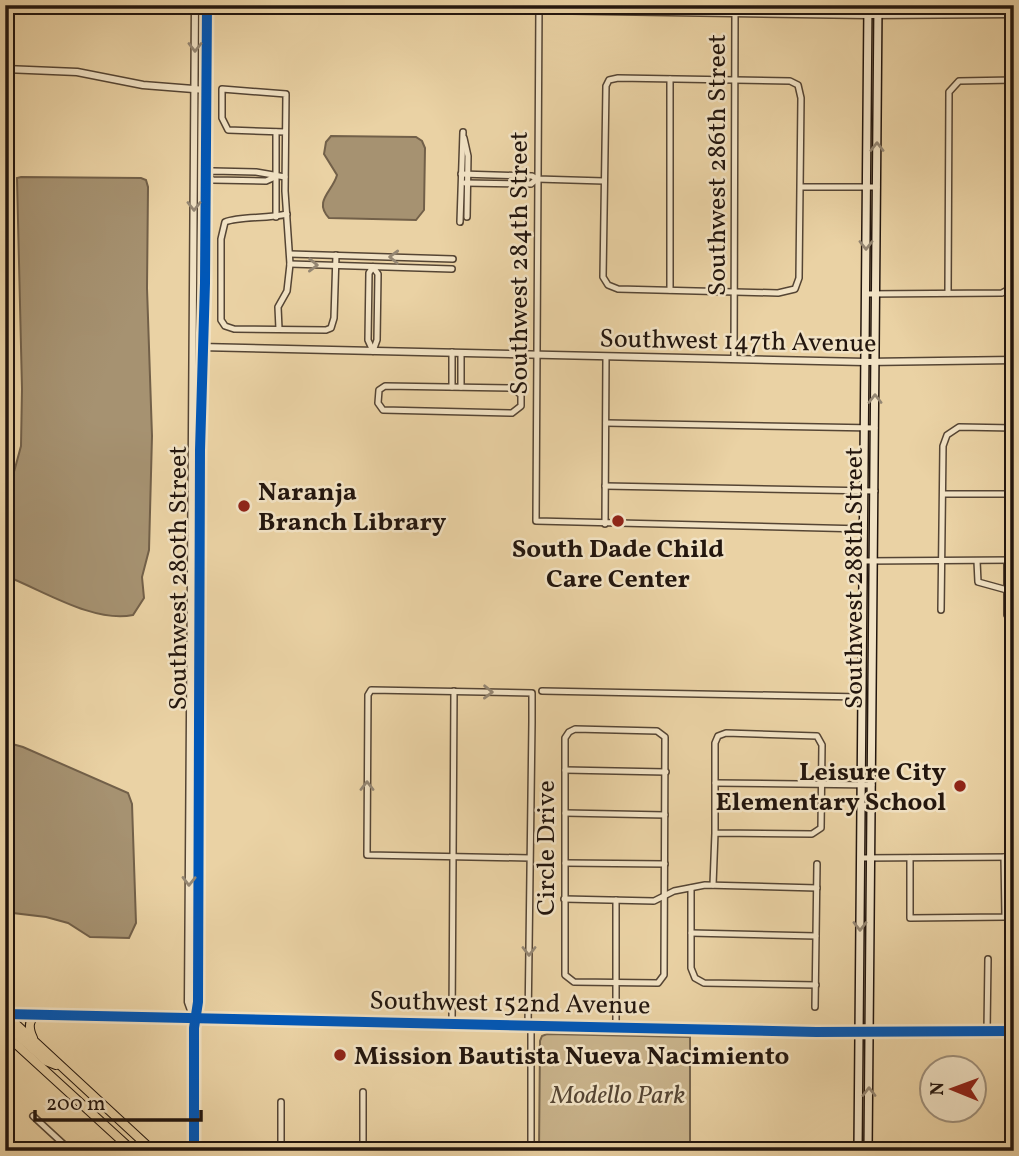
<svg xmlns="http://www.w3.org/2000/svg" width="1019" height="1156" viewBox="0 0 1019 1156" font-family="Vollkorn,serif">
<rect width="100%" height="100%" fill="#ead2a4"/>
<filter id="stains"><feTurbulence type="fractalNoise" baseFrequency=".00286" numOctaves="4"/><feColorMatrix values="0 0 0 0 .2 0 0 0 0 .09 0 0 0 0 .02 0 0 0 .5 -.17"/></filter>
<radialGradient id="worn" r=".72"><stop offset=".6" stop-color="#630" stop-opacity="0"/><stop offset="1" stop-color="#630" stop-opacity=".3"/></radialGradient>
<!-- green -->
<polygon fill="#c8b28a" stroke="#76644c" stroke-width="2" points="547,1034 690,1037 690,1151 539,1151 540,1041 542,1036"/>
<!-- water -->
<g fill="#a69271" stroke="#726049" stroke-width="2">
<path d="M331,136L416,137L422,141L425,148L424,210L416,220L329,218C313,201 333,191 337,175L324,154L326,142Z"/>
<path d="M21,177L141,178L146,180L148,187L147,288L152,436L149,550L142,577L144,598L133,615C96,623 47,593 13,579L5,572V505L21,446L22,389L17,178Z"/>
<polygon points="5,742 23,747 128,793 132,804 136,923 129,938 90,937 68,923 46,917 5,912"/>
</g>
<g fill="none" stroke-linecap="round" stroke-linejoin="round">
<!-- minor casing -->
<g stroke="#554534" stroke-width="8">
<g id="minor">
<polyline points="539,5 536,521 864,529"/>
<polyline points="1009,5 1013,14 1014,31"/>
<polygon points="618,78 790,81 798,85 801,98 799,278 795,289 778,293 618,289 608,285 603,277 606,86 609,80"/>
<polyline points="276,132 276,217"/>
<polyline points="464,138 468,156 467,217"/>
<polyline points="461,174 532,176 537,179 604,181"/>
<polyline points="205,176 213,171 256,172 285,177"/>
<polyline points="205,176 213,180 266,181 275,177"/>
<polyline points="465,183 531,184 537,179"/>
<polyline points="801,187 877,187"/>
<path d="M287,214C267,219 240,216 225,222L221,239V320L225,326L234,329L326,330L331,328L334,318L336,255"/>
<polyline points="460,222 463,132"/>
<polyline points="290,254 453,259"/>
<polyline points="290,264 452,269"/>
<polyline points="670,290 670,79"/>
<polyline points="948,293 949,92 959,81 1014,80"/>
<polyline points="865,294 1002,293 1011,288 1014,281 1014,252"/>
<polyline points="279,329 278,307 287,291 290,264 285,191 286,94 222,89 222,118 228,130 285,132"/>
<polyline points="373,351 368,340 369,273 373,267"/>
<polyline points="373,351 377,340 378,274 373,267"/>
<polyline points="734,359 735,12"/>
<polygon points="385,386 513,388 521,395 521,406 512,413 383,410 378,403 379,390"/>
<polyline points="5,387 5,413"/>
<polyline points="452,387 452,352"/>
<polyline points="461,387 461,353"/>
<polyline points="606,423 875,428"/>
<polyline points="605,486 875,491"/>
<polyline points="943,494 1014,494"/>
<polyline points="605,524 606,357"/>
<polyline points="1007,560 1007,615 1014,625"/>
<polyline points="864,561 1014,560"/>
<polyline points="977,561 978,582 1007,590"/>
<polyline points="941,610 943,446 947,435 959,427 1014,428"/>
<polyline points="542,691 862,697"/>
<polygon points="575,729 657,731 665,737 664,975 658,983 574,982 565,975 565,738 569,732"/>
<polyline points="565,770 666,772"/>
<polyline points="715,783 872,785"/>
<polyline points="565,813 665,815"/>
<polyline points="861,858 1014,857"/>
<polyline points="910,858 910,918 1005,917 1004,857"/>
<polyline points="565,863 665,864"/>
<polyline points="713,885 715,833 715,743 718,736 726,733 817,736 822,745 821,828 812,834 715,833"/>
<polyline points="691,888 691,968 695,978 704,983 816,985"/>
<polyline points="564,899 654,901 674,891 705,885 817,888"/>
<polyline points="691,933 816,936"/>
<polyline points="815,1007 817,864"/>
<polyline points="452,1024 454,691"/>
<polyline points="528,1025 532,722 532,693 371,690 368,695 367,855 530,858"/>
<polyline points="531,1025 531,1151"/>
<polyline points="616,1027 616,900"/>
<polyline points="987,1031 988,959"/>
<polyline points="281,1102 281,1151"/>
<polyline points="33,1116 71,1151"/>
<polyline points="363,1151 363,1092"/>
</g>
</g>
<!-- tertiary casing -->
<g stroke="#554534" stroke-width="9">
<g id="tertiary">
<polyline points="201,5 868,15 1014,14"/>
<polyline points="5,69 77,72 143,85 206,90"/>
<polyline points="200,347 865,362 1014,360"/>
<polyline points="5,1014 816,1032 1014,1031"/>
<polyline points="193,1016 188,1002 195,5"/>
<polyline points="194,1151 194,1028 198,1002 200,450 205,283 207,5"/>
</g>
</g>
<!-- secondary casing -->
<g stroke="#23160e" stroke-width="10">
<g id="secondary">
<polyline points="858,1151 868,5"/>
<polyline points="868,1151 878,5"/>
</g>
</g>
<!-- trunk casing -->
<g stroke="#23160e" stroke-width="10">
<g id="trunk">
<polyline points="5,1014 153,1151"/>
<polyline points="5,1024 46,1061 56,1065"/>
<polyline points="5,1034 133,1151"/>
<path d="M33,1038C28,1027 28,1019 39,1014"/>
</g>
</g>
<!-- minor -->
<use href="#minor" stroke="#f1e2c4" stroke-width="5"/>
<!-- tertiary -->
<use href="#tertiary" stroke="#f1e2c4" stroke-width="6"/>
<!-- secondary -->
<use href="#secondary" stroke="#f1e2c4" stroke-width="7"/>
<!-- trunk -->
<use href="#trunk" stroke="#ead2a4" stroke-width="8"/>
<!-- cycleway casing -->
<g stroke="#f1e2c4" stroke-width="15">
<g id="cycleway">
<polyline points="5,1014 816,1032 1014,1031"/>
<polyline points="194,1151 194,1028 198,1002 200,450 205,283 207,5"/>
</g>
</g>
<!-- cycleway -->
<use href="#cycleway" stroke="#0057b8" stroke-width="10"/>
</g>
<!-- one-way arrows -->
<defs><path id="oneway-chevron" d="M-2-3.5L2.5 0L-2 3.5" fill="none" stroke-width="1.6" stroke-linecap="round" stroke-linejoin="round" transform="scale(1.75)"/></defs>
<g stroke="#948672">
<use href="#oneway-chevron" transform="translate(195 47) rotate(90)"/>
<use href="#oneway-chevron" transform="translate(877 147) rotate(-90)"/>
<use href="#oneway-chevron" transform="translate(194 206) rotate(90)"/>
<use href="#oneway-chevron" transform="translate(866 245) rotate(90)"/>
<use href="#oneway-chevron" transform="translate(394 257) rotate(-178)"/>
<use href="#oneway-chevron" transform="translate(313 265) rotate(1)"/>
<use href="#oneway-chevron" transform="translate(875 399) rotate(-90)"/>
<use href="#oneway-chevron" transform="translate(488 692) rotate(1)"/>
<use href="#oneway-chevron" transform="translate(367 786) rotate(-90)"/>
<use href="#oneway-chevron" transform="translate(189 881) rotate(91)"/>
<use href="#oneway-chevron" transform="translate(860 926) rotate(90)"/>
<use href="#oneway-chevron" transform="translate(529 951) rotate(90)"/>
<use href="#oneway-chevron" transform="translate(869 1092) rotate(-90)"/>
</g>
<!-- markers -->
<g fill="#8f2418" stroke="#f1e2c4" stroke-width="2.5">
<circle cx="244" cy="506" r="7"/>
<circle cx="618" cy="521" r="7"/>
<circle cx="960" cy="786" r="7"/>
<circle cx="340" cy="1055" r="7"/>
</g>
<g text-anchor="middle" stroke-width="5" stroke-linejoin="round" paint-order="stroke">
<!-- street labels -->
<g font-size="26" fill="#23160e" stroke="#f1e2c4">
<text transform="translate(716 165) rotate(-90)" y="9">Southwest 286th Street</text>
<text transform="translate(518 263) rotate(-90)" y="9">Southwest 284th Street</text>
<text transform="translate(738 340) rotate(1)" y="9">Southwest 147th Avenue</text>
<text transform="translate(177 578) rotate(-90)" y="9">Southwest 280th Street</text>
<text transform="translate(853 578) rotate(-90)" y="9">Southwest 288th Street</text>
<text transform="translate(545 848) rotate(-90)" y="9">Circle Drive</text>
<text transform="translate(510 1002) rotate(1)" y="9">Southwest 152nd Avenue</text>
</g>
<!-- poi labels -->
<g font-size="26" font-weight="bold" fill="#23160e" stroke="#f1e2c4" text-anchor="start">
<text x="258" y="500">Naranja<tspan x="258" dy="30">Branch Library</tspan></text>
<text x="618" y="557" text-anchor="middle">South Dade Child<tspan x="618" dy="30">Care Center</tspan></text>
<text x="946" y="780" text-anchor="end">Leisure City<tspan x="946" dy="30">Elementary School</tspan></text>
<text x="354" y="1064">Mission Bautista Nueva Nacimiento</text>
</g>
<!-- park labels -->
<g font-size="26" font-style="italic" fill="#554533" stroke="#f1e2c4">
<text x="618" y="1103">Modello Park</text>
</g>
</g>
<!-- margin -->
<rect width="1019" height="1156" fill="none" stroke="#ead2a4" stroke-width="28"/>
<rect x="7" y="7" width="1005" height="1142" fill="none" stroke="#23160e" stroke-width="3.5"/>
<rect x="14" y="14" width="991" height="1128" fill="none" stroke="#23160e" stroke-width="2"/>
<!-- north arrow -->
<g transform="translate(953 1089) rotate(271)"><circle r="33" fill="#f1e2c4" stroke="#9f907b" stroke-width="2"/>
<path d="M0-5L12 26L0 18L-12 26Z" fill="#8f2418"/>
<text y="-10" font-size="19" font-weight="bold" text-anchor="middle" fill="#23160e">N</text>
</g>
<!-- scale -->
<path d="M35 1110v10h166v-10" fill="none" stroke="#23160e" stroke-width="3.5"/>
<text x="46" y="1110" font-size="21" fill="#23160e" stroke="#f1e2c4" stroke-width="5" paint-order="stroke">200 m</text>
<rect width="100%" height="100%" filter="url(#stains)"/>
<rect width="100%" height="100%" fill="url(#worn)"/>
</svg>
